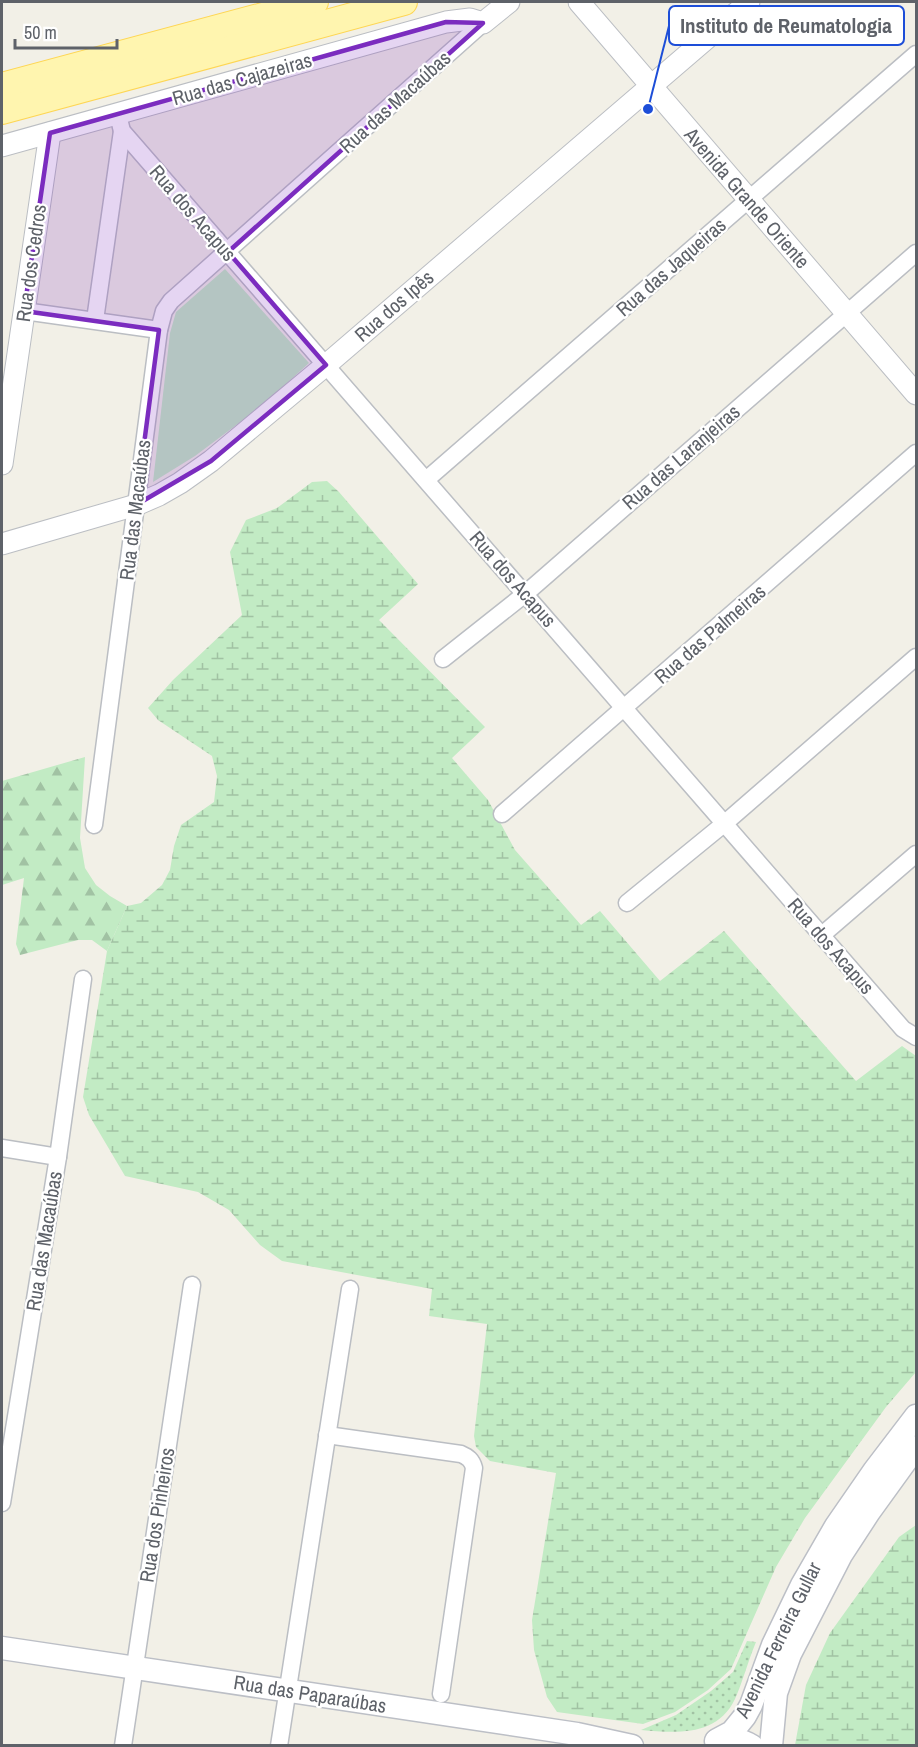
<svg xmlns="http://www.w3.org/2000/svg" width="918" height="1747" viewBox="0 0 918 1747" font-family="'Archivo Narrow',sans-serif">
<defs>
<pattern id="forest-firs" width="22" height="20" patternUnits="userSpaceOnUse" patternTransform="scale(1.5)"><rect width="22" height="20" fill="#c2ebc4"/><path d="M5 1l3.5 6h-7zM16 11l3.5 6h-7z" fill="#a1c2a3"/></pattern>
<pattern id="wetland-marsh" width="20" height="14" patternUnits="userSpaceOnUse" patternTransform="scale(1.5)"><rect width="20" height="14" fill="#c2ebc4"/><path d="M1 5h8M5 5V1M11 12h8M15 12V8" fill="none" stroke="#a1c2a3"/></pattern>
<pattern id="garden-dots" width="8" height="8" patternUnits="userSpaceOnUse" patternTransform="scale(1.5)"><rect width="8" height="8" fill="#c2ebc4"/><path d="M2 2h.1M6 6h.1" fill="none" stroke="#a1c2a3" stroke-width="1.8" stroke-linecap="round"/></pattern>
</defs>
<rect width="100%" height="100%" fill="#f2f0e7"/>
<!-- green -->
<polygon fill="#c2ebc4" points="225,269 309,363 263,405 195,456 153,482 170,333 176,312"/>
<!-- forest -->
<polygon fill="url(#forest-firs)" points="85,757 80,838 85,868 96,885 110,896 127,906 107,951 92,940 78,940 20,955 16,944 24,878 2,885 2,781"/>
<!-- wetland -->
<g fill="url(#wetland-marsh)">
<polygon points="327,481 339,492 418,584 379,620 485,727 452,758 488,800 515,850 581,925 600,911 660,981 724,931 856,1081 902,1046 916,1056 916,1372 886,1407 805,1518 776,1567 731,1669 708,1690 675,1712 643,1724 557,1712 547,1697 534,1650 532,1620 556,1473 490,1461 476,1447 474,1436 487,1324 429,1316 432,1289 282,1261 260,1245 229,1210 198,1192 125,1176 89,1115 83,1097 107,951 127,906 141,903 162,885 170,870 174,846 181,825 214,802 217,776 212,756 158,720 148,708 173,680 242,615 230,552 246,520 277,508 312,482"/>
<polygon points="916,1525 916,1745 795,1745 806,1685 830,1633 899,1537"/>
</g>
<!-- garden -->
<path fill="url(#garden-dots)" d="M747,1641L756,1642C748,1661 743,1681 735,1699C717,1737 676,1733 641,1730L676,1715L711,1691L733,1672Z"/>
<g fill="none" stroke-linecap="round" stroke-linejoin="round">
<!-- minor casing -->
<g stroke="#bbbec3" stroke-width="19">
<g id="minor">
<polyline points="118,115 122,131 903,1029 916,1037"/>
<polyline points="24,311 159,330"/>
<polyline points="95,320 122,131"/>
<polyline points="426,480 916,54"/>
<polyline points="443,659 525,594 916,253"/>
<polyline points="502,814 916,453"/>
<polyline points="94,825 159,330 164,311 171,301 483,23"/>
<polyline points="627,903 725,823 916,657"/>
<polyline points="822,935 916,854"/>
<polyline points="2,1148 58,1157"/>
<path d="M327,1435L461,1454C468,1457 472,1460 474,1468L441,1694"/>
<polyline points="2,1503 58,1157 83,979"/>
<polyline points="123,1746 192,1285"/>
<polyline points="279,1746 350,1289"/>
</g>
</g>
<!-- tertiary casing -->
<g stroke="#bbbec3" stroke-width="23">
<g id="tertiary">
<polyline points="579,2 916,394"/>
<polyline points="2,146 446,22 470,19 483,23 509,2"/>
<polyline points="2,464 50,133"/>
<polyline points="2,544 136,505 159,495 180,483 211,461 326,365 749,2"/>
</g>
</g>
<!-- secondary casing -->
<g stroke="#bcbfc6" stroke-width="25">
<g id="secondary">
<polyline points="2,1648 577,1734 632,1746"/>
<polyline points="717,1740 732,1732 745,1716 751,1705 773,1645 802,1585 836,1526 874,1471 916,1416"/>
<path d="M716,1741C730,1738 740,1739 752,1746"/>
<polyline points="771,1746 776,1693 790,1654 841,1555 869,1512 916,1447"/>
</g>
</g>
<!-- primary casing -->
<g stroke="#fed654" stroke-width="28">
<g id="primary">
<polyline points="2,86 315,2"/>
<polyline points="2,111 404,2"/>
</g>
</g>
<!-- minor -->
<use href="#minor" stroke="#fff" stroke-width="16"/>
<!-- tertiary -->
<use href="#tertiary" stroke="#fff" stroke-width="21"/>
<!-- secondary -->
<use href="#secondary" stroke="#fff" stroke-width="22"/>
<!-- primary -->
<use href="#primary" stroke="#fff5af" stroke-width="26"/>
</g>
<!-- marked area -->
<path fill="#7b2cbf" fill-opacity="0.2" stroke="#7b2cbf" stroke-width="4.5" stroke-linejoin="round" d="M446,22L483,23L228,252L326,365L211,461L136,505L159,330L24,311L50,133Z"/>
<g text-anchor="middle" stroke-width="4.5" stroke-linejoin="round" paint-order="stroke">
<!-- street labels -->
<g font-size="20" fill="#5e6269" stroke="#fff">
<text transform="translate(242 79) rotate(-16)" y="7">Rua das Cajazeiras</text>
<text transform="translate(395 102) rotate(-42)" y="7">Rua das Macaúbas</text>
<text transform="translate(747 198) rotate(49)" y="7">Avenida Grande Oriente</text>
<text transform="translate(193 213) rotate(49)" y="7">Rua dos Acapus</text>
<text transform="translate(31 263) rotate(-82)" y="7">Rua dos Cedros</text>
<text transform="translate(671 267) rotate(-41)" y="7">Rua das Jaqueiras</text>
<text transform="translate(394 306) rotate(-41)" y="7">Rua dos Ipês</text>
<text transform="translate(681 457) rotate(-41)" y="7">Rua das Laranjeiras</text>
<text transform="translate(135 510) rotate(-83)" y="7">Rua das Macaúbas</text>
<text transform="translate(513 579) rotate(49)" y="7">Rua dos Acapus</text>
<text transform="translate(710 634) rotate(-41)" y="7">Rua das Palmeiras</text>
<text transform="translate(831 946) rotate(49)" y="7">Rua dos Acapus</text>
<text transform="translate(44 1241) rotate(-81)" y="7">Rua das Macaúbas</text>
<text transform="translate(157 1515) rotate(-81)" y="7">Rua dos Pinheiros</text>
<text transform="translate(778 1640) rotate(-64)" y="7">Avenida Ferreira Gullar</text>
<text transform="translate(310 1694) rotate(9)" y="7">Rua das Paparaúbas</text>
</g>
</g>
<!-- callouts -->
<path fill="none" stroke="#1d4ed8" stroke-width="2" d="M648 109L669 26"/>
<circle fill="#1d4ed8" stroke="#fff" stroke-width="2" cx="648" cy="109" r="6"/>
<rect fill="#fff" stroke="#1d4ed8" stroke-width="2" x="669" y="6" width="235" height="39" rx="6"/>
<g font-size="21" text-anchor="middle" font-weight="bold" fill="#5e6269">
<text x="786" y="33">Instituto de Reumatologia</text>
</g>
<!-- border -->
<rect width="918" height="1747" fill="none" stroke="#5e6269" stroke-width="6"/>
<!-- scale -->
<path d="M15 39v9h102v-9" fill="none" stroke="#5e6269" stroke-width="3"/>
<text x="24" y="39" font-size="18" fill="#5e6269" stroke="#ffffff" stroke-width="4.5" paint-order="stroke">50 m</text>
</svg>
